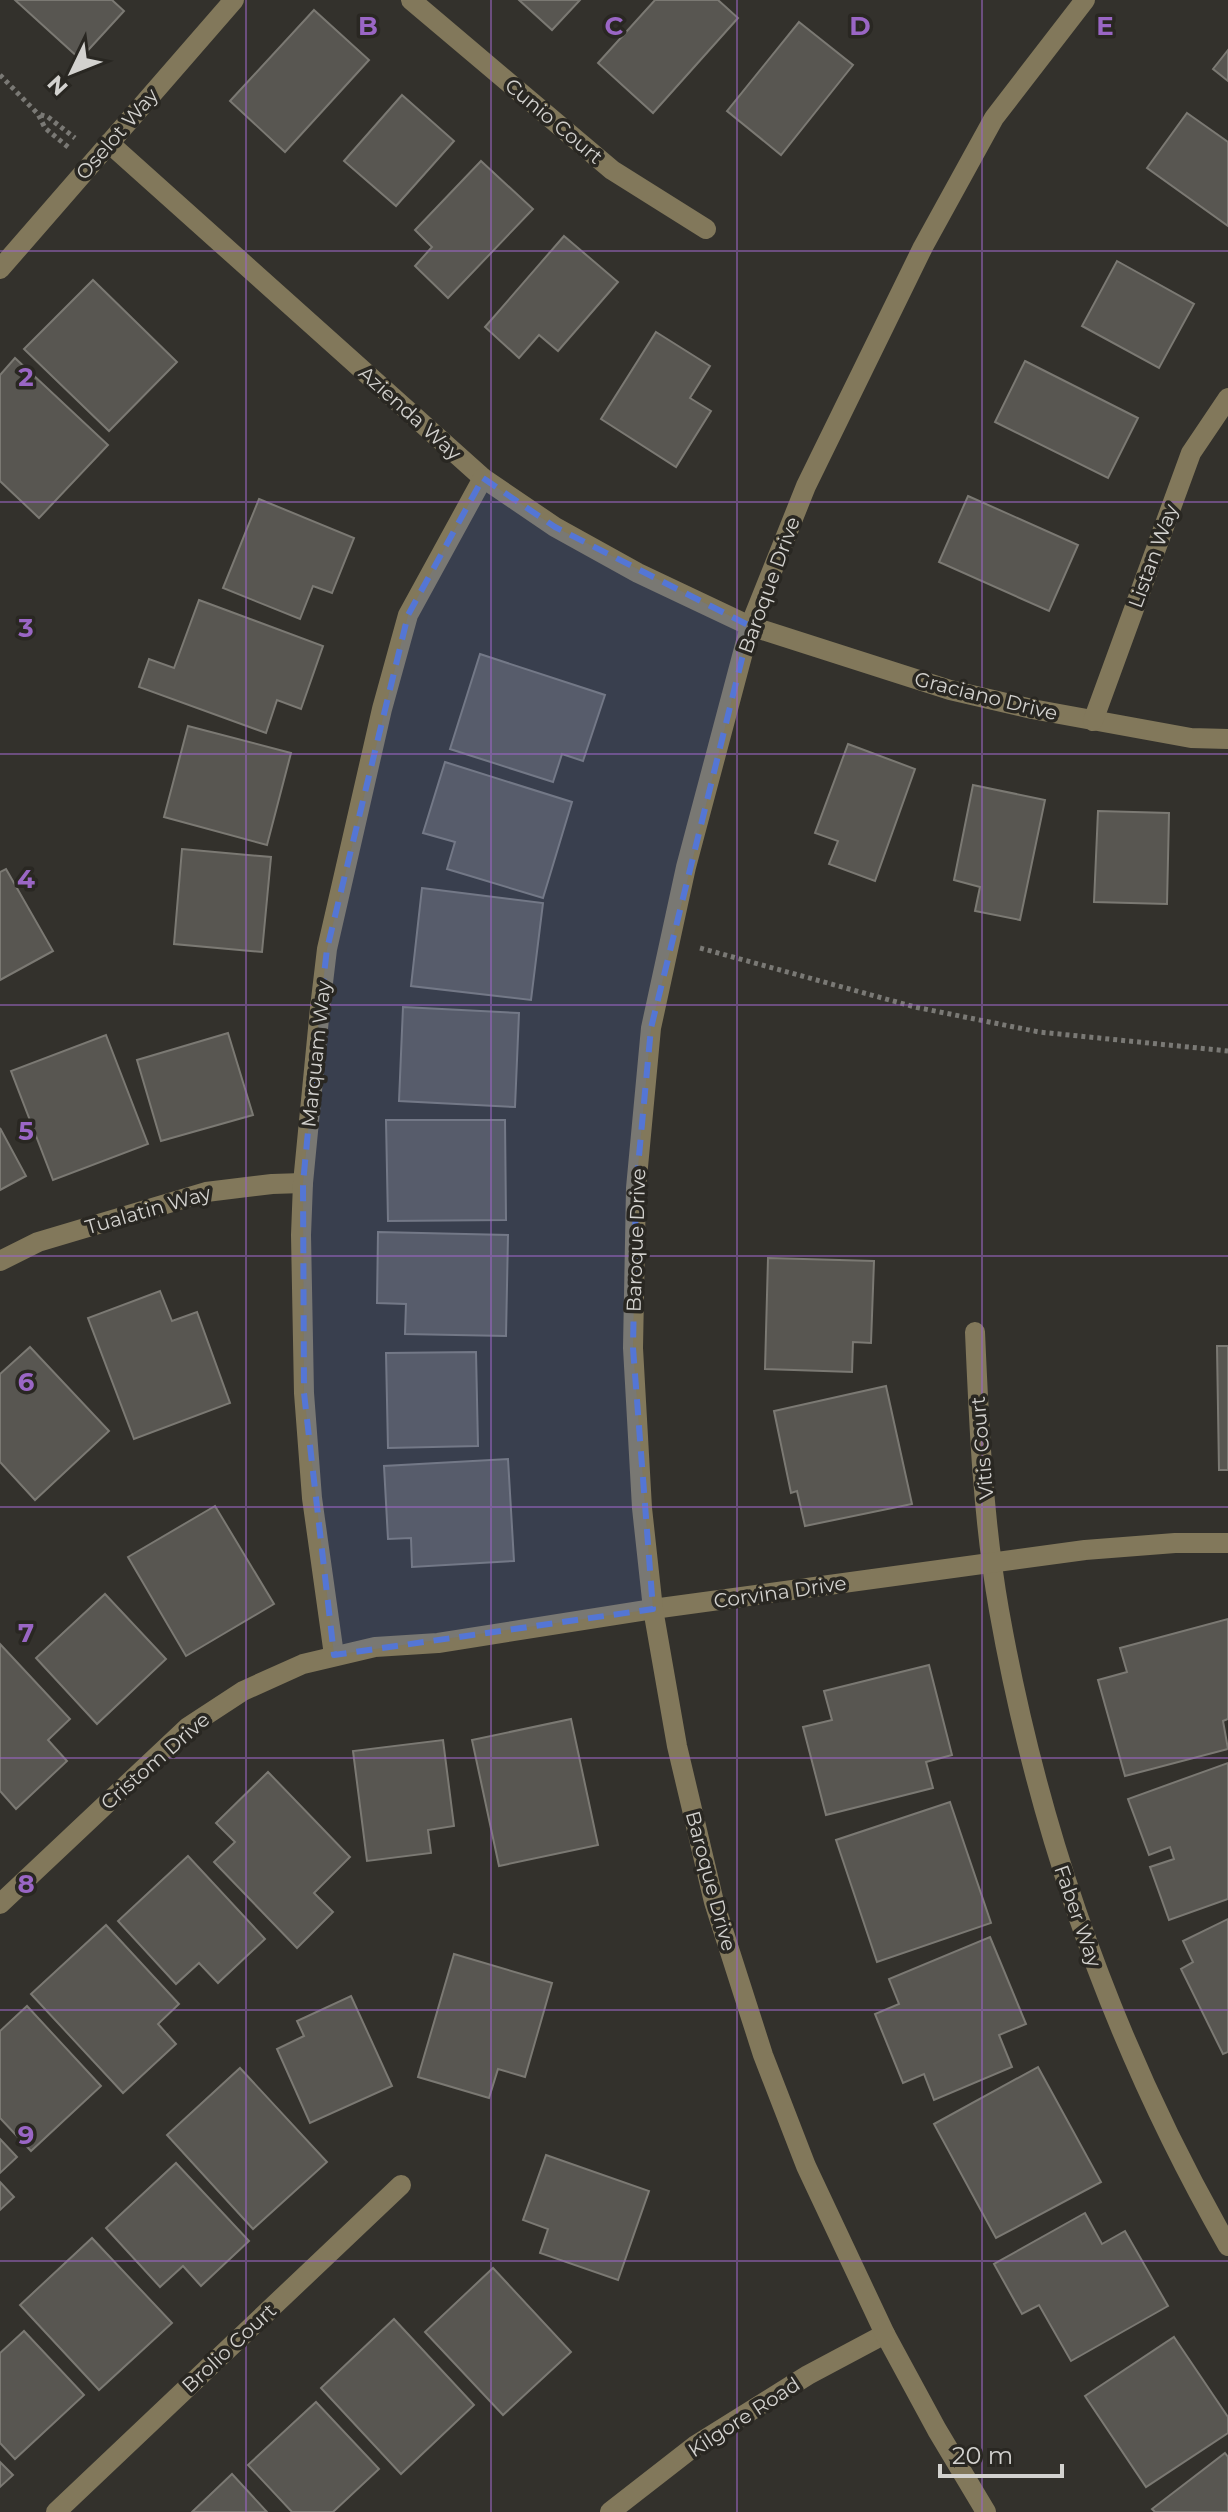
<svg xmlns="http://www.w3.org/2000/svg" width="1228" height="2512" viewBox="0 0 1228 2512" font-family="Montserrat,sans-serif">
<rect width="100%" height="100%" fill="#33312c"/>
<!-- building -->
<g fill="#585651" stroke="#7b7973" stroke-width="2">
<polygon points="15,0 112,0 124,11 80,59"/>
<polygon points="519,0 580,0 552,30"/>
<polygon points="655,0 718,0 738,18 653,113 598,63"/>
<polygon points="314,10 369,60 285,152 230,101"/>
<polygon points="799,22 853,65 781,155 727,111"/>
<polygon points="1228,50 1228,81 1213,69"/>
<polygon points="402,95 454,141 396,206 344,161"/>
<polygon points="1187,113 1228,142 1228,226 1147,168"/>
<polygon points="481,161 533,209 448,298 415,266 432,247 415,230"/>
<polygon points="564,236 618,282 558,351 539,335 519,358 485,327"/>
<polygon points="1117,261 1194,304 1159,368 1082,326"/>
<polygon points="93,280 177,362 109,431 24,349"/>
<polygon points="656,332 710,366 690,398 711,411 676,467 601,419"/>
<polygon points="15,358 108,445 39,518 0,481 0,375"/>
<polygon points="1025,361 1138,418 1108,478 995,422"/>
<polygon points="968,496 1078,545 1049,611 939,562"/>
<polygon points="259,499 354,538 332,593 313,586 300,619 223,588"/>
<polygon points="199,600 323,646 301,709 277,700 266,733 139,687 149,659 174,668"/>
<polygon points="480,654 605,695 583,761 562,754 553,782 450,749"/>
<polygon points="188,726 291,753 267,845 164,817"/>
<polygon points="848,744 915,769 875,881 829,864 838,841 815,833"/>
<polygon points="445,762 572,802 543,898 447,869 455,842 423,833"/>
<polygon points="973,785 1045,800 1020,920 975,911 980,887 954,880"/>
<polygon points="1098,811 1169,813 1167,904 1094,902"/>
<polygon points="182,849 271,857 262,952 174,944"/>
<polygon points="6,869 53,951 0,980 0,872"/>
<polygon points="422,888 543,903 531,1000 411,986"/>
<polygon points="403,1007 519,1013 515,1107 399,1101"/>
<polygon points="228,1033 253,1115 161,1141 137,1060"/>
<polygon points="106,1035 148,1144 53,1180 11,1071"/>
<polygon points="386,1120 505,1120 506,1220 388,1221"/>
<polygon points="0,1128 26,1176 0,1190"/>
<polygon points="378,1232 508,1235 506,1336 405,1334 406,1304 377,1303"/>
<polygon points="768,1258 874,1261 871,1343 853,1342 852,1372 765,1369"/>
<polygon points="160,1291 172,1321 197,1312 230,1403 134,1439 88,1318"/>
<polygon points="1217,1346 1228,1346 1228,1470 1219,1470"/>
<polygon points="30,1347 109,1431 35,1500 0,1462 0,1374"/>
<polygon points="476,1352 478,1446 388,1448 386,1353"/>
<polygon points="886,1386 912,1504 805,1526 797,1491 791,1493 774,1411"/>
<polygon points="508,1459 514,1561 412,1567 411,1538 388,1539 384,1466"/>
<polygon points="215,1506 274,1604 186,1656 128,1557"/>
<polygon points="105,1594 166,1659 97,1724 36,1658"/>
<polygon points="1228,1619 1228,1719 1223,1721 1228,1749 1125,1776 1098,1680 1127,1672 1120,1648"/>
<polygon points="0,1644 70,1719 48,1740 67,1761 16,1809 0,1791"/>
<polygon points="929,1665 952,1755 926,1762 933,1788 826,1815 803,1727 832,1720 824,1691"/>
<polygon points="571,1719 598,1845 499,1866 472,1740"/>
<polygon points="443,1740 454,1826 428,1830 431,1853 367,1861 353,1751"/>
<polygon points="1228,1763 1228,1899 1169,1920 1150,1867 1174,1859 1170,1847 1149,1855 1128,1799"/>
<polygon points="268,1772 350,1857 314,1893 333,1912 297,1948 214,1862 235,1842 216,1823"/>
<polygon points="950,1802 991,1923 877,1962 836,1840"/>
<polygon points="188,1856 265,1939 218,1983 199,1963 176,1984 118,1921"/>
<polygon points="1228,1919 1228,2052 1223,2054 1181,1969 1193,1962 1183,1941"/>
<polygon points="106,1925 179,2004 158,2024 176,2044 123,2093 31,1994"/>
<polygon points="990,1937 1026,2024 999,2035 1012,2067 934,2100 924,2074 903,2083 875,2014 899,2004 889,1979"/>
<polygon points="454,1954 552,1983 525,2077 498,2069 489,2098 418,2077"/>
<polygon points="351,1996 392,2086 310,2123 277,2049 304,2036 297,2021"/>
<polygon points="27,2006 101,2086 31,2151 0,2118 0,2031"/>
<polygon points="1038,2067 1101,2182 996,2238 934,2124"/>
<polygon points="240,2068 327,2162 253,2229 167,2135"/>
<polygon points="0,2139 17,2157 0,2173"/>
<polygon points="546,2155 649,2191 618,2280 540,2253 548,2229 523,2220"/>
<polygon points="176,2163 249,2241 201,2286 183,2266 160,2287 106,2228"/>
<polygon points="0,2182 14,2197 0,2210"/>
<polygon points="1085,2213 1102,2244 1125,2231 1168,2306 1071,2361 1039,2305 1022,2314 994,2264"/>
<polygon points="92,2238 172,2323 99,2390 20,2305"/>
<polygon points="493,2268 571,2352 503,2415 425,2332"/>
<polygon points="394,2319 474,2405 401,2474 321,2388"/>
<polygon points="24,2331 84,2395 15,2459 0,2443 0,2353"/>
<polygon points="1174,2337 1228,2417 1228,2433 1146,2487 1085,2396"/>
<polygon points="316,2402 379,2469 333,2512 292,2512 248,2465"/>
<polygon points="1225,2453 1228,2457 1228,2512 1155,2512 1152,2509"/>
<polygon points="0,2462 13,2475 0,2487"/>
<polygon points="232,2474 267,2512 192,2512"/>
</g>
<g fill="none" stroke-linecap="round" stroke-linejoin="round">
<!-- path -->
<g stroke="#7a7975" stroke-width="5" stroke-dasharray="4 4" stroke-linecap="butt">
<polyline points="0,75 38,114"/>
<polyline points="68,147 45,128 38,114 48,117 75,138"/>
<polyline points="700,948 915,1007 1039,1032 1228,1051"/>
</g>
<!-- minor -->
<g stroke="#82785b" stroke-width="20">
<polyline points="411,0 612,170 706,229"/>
<polyline points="109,143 483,478 555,527 638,573 750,626 950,690 1032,709 1191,738 1228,739"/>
<polyline points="0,269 234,0"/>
<polyline points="1093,721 1191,453 1228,398"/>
<polyline points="0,1261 38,1242 206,1192 272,1184 303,1183"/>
<path d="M975,1332C979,1425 983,1519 999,1610C1039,1836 1114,2047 1228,2246"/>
<polyline points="334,1655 312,1498 304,1393 301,1235 303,1183 320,1008 327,949 382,709 408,615 483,478"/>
<polyline points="0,1904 188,1727 243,1691 303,1664 375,1647 438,1643 653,1609 1085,1550 1175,1543 1228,1543"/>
<polyline points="56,2512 401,2185"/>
<polyline points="610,2512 696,2445 808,2375 885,2334"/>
<polyline points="986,2512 937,2430 885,2334 806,2166 763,2055 714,1902 677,1746 653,1609 642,1508 633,1348 636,1188 651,1028 686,867 750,626 806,486 923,247 994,118 1085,0"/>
</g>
</g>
<!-- marked area -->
<path fill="#5476d5" fill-opacity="0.2" stroke="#5476d5" stroke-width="6" stroke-dasharray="16 10" stroke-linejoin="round" d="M483,478L555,527L750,626L651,1028L636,1188L633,1348L653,1609L334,1655L304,1393L303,1183L320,1008L327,949L408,615Z"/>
<!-- grid -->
<path fill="none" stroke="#9a66c5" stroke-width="2" stroke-opacity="0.55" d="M246,0V2512M491,0V2512M737,0V2512M982,0V2512M0,251H1228M0,502H1228M0,754H1228M0,1005H1228M0,1256H1228M0,1507H1228M0,1758H1228M0,2010H1228M0,2261H1228"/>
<g text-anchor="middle" stroke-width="7" stroke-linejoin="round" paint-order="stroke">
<!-- street labels -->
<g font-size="20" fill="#d3d2cf" stroke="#292722">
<text transform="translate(554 121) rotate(40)" y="7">Cunio Court</text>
<text transform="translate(117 134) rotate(-49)" y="7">Oselot Way</text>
<text transform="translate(410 413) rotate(42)" y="7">Azienda Way</text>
<text transform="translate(1153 556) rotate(-70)" y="7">Listan Way</text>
<text transform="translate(769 585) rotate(-70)" y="7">Baroque Drive</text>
<text transform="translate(986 696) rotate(14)" y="7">Graciano Drive</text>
<text transform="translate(316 1054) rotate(-84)" y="7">Marquam Way</text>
<text transform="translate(148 1210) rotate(-16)" y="7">Tualatin Way</text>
<text transform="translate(636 1240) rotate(-88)" y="7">Baroque Drive</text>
<text transform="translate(982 1448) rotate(-95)" y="7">Vitis Court</text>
<text transform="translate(780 1592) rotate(-8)" y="7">Corvina Drive</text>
<text transform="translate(155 1761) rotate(-41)" y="7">Cristom Drive</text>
<text transform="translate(711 1881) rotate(75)" y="7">Baroque Drive</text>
<text transform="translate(1078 1916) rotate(71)" y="7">Faber Way</text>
<text transform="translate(229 2348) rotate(-43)" y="7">Brolio Court</text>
<text transform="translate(744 2417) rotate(-33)" y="7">Kilgore Road</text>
</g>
</g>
<g font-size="26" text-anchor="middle" font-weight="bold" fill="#9a66c5" stroke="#292722" stroke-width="7" stroke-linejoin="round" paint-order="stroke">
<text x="368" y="35">B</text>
<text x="614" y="35">C</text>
<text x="860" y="35">D</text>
<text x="1105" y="35">E</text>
<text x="26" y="386">2</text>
<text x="26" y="637">3</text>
<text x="26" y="888">4</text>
<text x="26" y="1140">5</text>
<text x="26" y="1391">6</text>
<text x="26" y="1642">7</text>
<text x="26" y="1893">8</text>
<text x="26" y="2144">9</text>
</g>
<!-- north arrow -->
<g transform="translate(72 72) rotate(227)" stroke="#292722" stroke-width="6" paint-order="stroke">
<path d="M0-6L14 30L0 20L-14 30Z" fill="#d3d2cf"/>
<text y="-12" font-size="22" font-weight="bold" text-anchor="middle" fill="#d3d2cf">N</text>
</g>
<!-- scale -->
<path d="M940 2464v12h122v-12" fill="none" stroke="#d3d2cf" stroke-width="4"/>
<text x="952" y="2464" font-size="24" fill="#d3d2cf" stroke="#292722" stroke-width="6" paint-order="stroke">20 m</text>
</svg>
